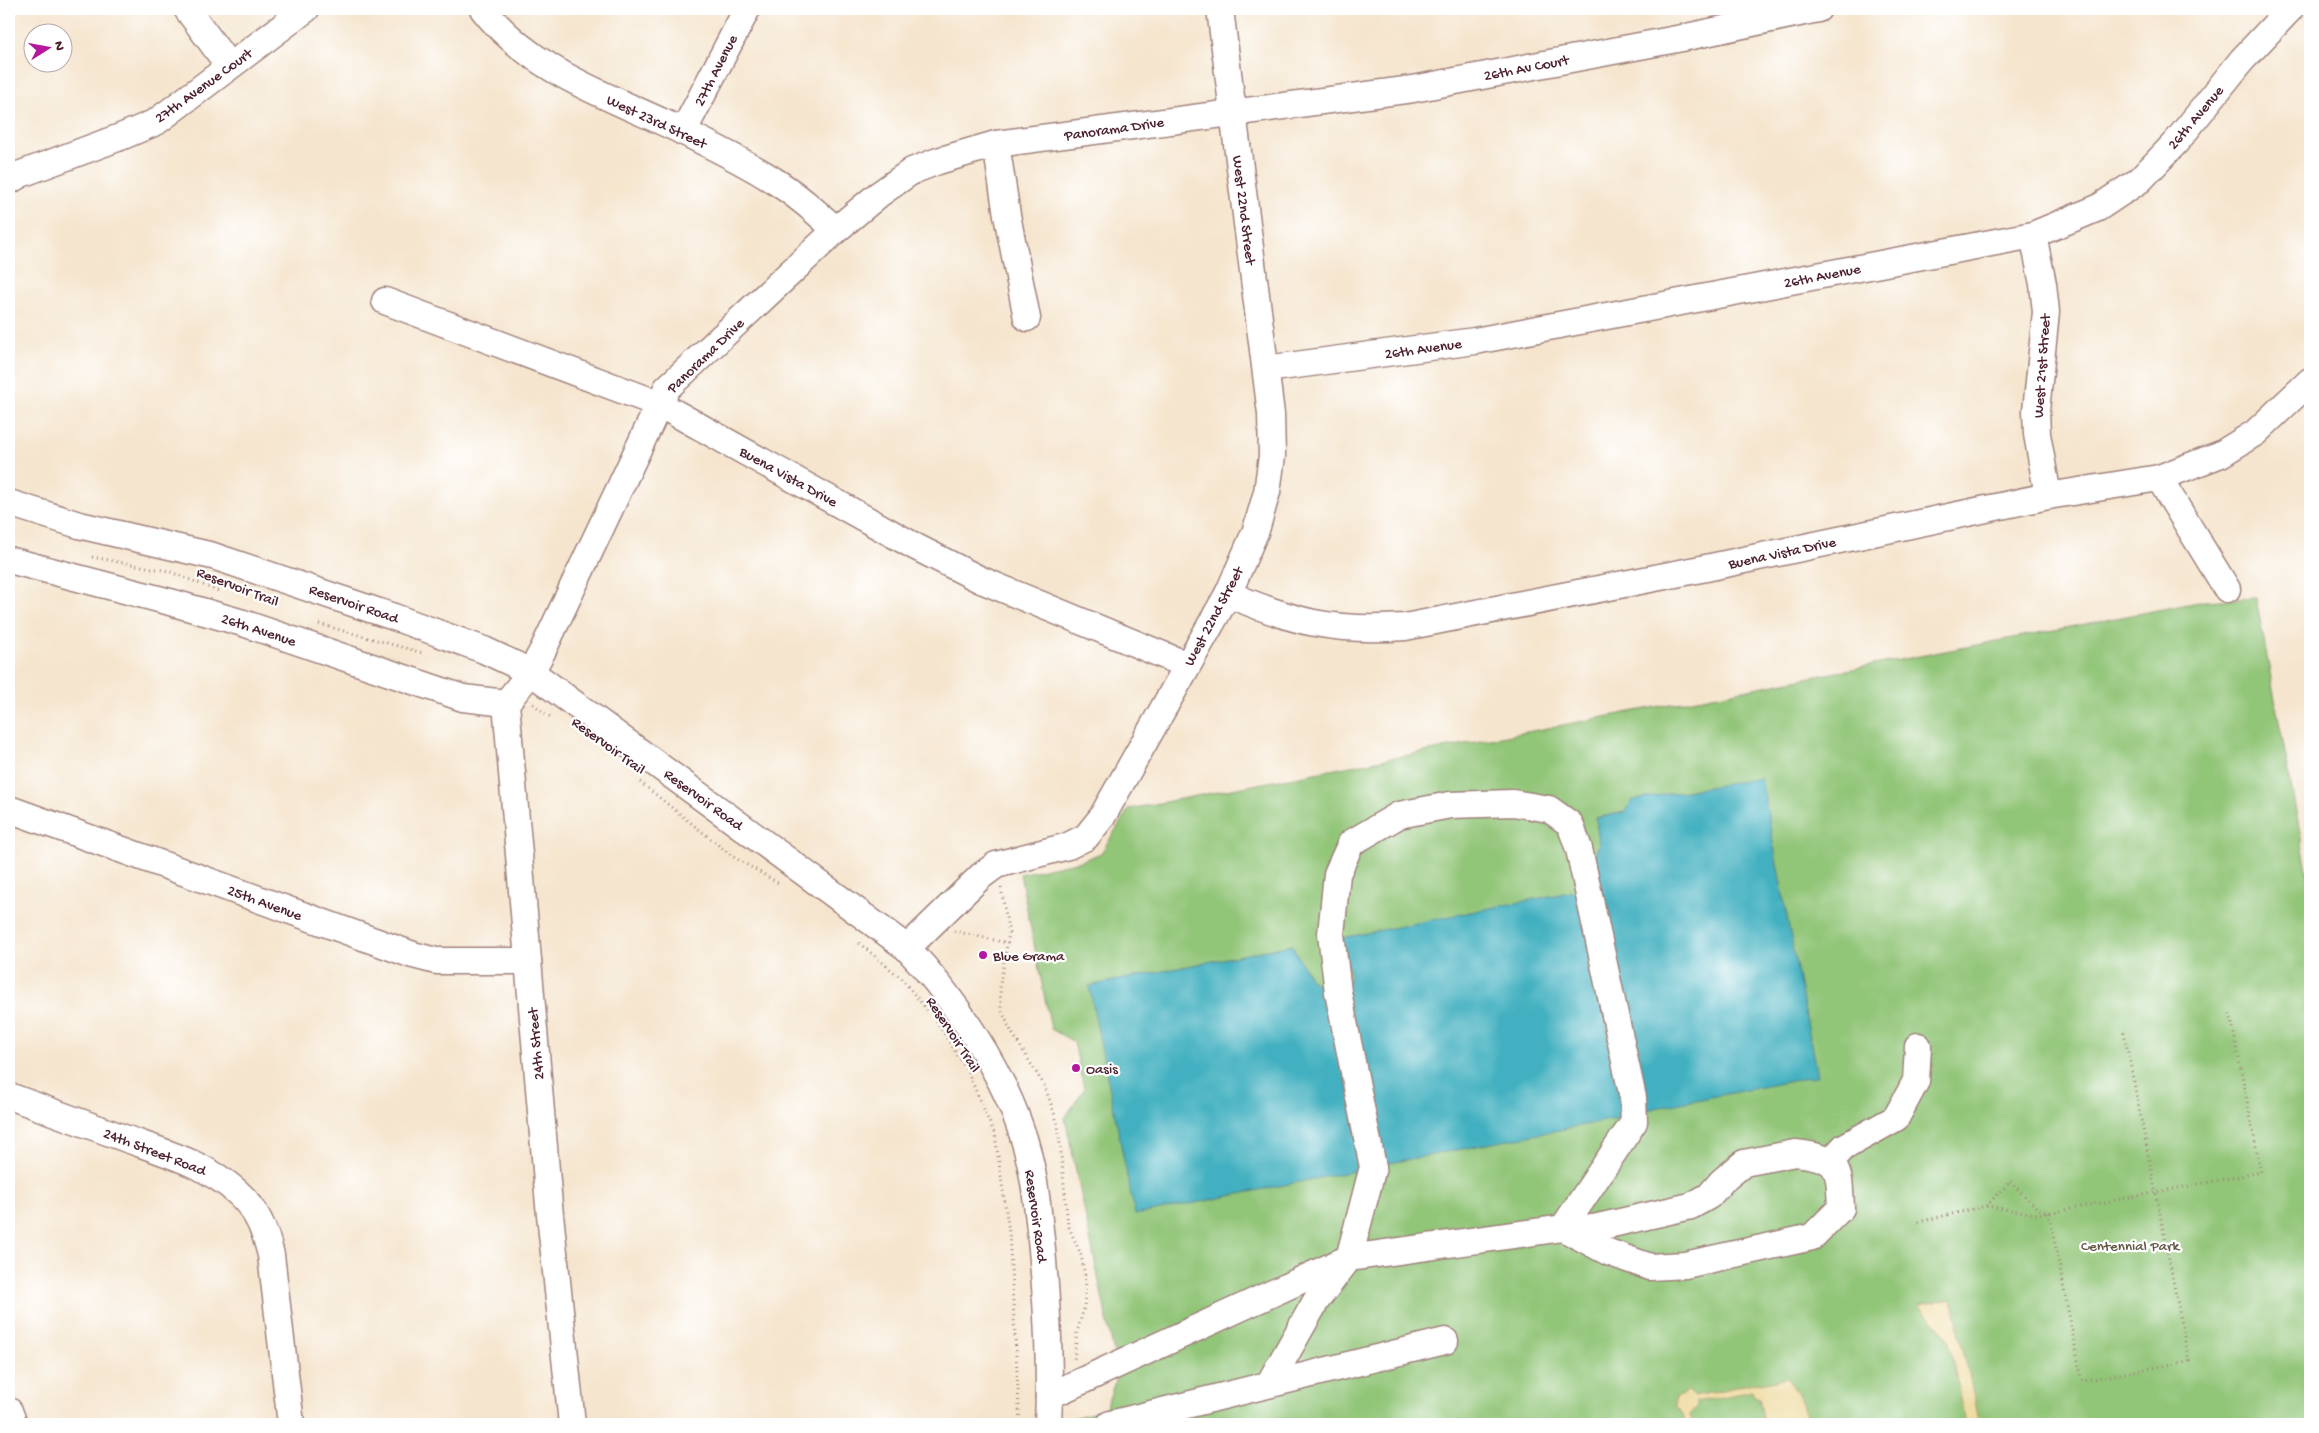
<svg xmlns="http://www.w3.org/2000/svg" width="2319" height="1433" viewBox="0 0 2319 1433" font-family="'Gochi Hand',sans-serif">
<rect width="100%" height="100%" fill="#fff"/>
<filter id="ink" filterUnits="userSpaceOnUse"><feTurbulence type="fractalNoise" baseFrequency=".02" numOctaves="2"/><feDisplacementMap in="SourceGraphic" scale="10" xChannelSelector="R" yChannelSelector="G"/><feConvolveMatrix kernelMatrix="1 2 1 2 8 2 1 2 1" color-interpolation-filters="sRGB"/></filter>
<filter id="wash" filterUnits="userSpaceOnUse"><feTurbulence type="fractalNoise" baseFrequency=".0096" numOctaves="4" result="noise"/><feDisplacementMap in="SourceGraphic" scale="20" xChannelSelector="R" yChannelSelector="G"/><feGaussianBlur stdDeviation="1.12" result="paint"/><feColorMatrix in="noise" values="0 0 0 0 0 0 0 0 0 0 0 0 0 0 0 0 0 1.4 0 .05"/><feComposite in="paint" operator="in"/></filter>
<g filter="url(#wash)">
<rect width="100%" height="100%" fill="#f5e5ce"/>
<!-- green -->
<path fill="#91c577" stroke="#6e7251" fill-rule="evenodd" d="M2256,598L2310,886V1424H1069L1068,1419L1105,1410L1118,1373L1065,1118L1084,1089L1074,1042L1051,1029L1020,874L1081,861L1101,853L1129,809L2204,601ZM1625,812L1599,845L1596,818ZM1292,945L1311,981L1090,986ZM1350,976L1380,1165L1344,992Z"/>
<!-- sand -->
<g fill="#eeda9e" stroke="#9c7c64">
<polygon points="1952,1299 1980,1424 1965,1424 1949,1342 1946,1335 1919,1305"/>
<path d="M1786,1378C1798,1390 1804,1407 1808,1424H1764L1759,1398L1754,1396L1752,1391L1696,1402V1407L1690,1414L1692,1424H1685L1683,1414L1676,1407L1675,1398L1687,1391L1695,1396L1758,1382L1760,1383Z"/>
</g>
<!-- water -->
<g fill="#43b0c0" stroke="#466876">
<polygon points="1761,778 1817,1076 1646,1110 1594,856 1599,845 1596,818 1625,812 1633,800"/>
<polygon points="1580,890 1625,1117 1380,1165 1344,992 1350,976 1342,938"/>
<polygon points="1292,945 1311,980 1330,992 1364,1169 1135,1215 1089,986"/>
</g>
</g>
<g filter="url(#ink)">
<g fill="none" stroke-linecap="round" stroke-linejoin="round">
<!-- minor casing -->
<g stroke="#a0827c" stroke-width="29">
<g id="minor">
<polyline points="187,9 229,66"/>
<path d="M483,9C533,73 612,97 682,131C712,146 745,162 773,180C796,194 816,212 836,230"/>
<polyline points="683,132 747,9"/>
<polyline points="996,144 1007,215 1027,318"/>
<polyline points="9,181 21,174 123,136 156,122 306,9"/>
<polyline points="2033,235 2043,284 2046,312 2036,411 2037,434 2048,496"/>
<polyline points="385,301 659,404 916,547 979,579 1187,665"/>
<polyline points="1266,369 1475,341 2033,235 2098,208 2140,180 2177,141 2242,60 2290,9"/>
<polyline points="2159,478 2227,589"/>
<path d="M9,503L79,525L213,556L394,617L484,650L531,672L907,948C953,997 998,1064 1020,1127C1033,1162 1037,1201 1041,1239C1047,1301 1051,1362 1048,1424"/>
<polyline points="9,560 170,602 243,623 463,698 506,703"/>
<path d="M1228,594C1294,622 1332,632 1405,627L1706,568L2048,496L2159,478L2221,454L2255,433L2310,381"/>
<polyline points="9,809 413,955 436,961 528,961"/>
<polyline points="907,948 981,876 996,865 1068,846 1086,837 1102,817 1228,594 1256,530 1267,492 1272,456 1271,414 1220,9"/>
<path d="M9,1096C47,1110 86,1124 124,1138C163,1152 206,1164 237,1192C257,1209 265,1231 271,1255L291,1424"/>
<path d="M1795,1153C1840,1158 1839,1166 1841,1208L1812,1237L1685,1265L1650,1267L1608,1252L1563,1228H1594L1691,1206L1709,1196L1722,1181L1744,1163Z"/>
<polyline points="1830,1162 1844,1147 1896,1118 1916,1081 1918,1046"/>
<polyline points="1049,1396 1349,1258 1563,1228 1634,1122 1633,1098 1579,849 1570,824 1549,809 1513,803 1450,805 1399,815 1351,843 1337,874 1331,934 1338,992 1373,1167 1349,1258 1316,1301 1269,1384"/>
<polyline points="9,1411 14,1424"/>
<polyline points="572,1424 549,1205 506,703 531,672 543,650 667,388 836,230 878,195 912,171 938,161 996,144 1413,89 1682,38 1818,9"/>
<polyline points="1110,1424 1445,1341"/>
</g>
</g>
<!-- path -->
<g stroke="#a0827c" stroke-width="3" stroke-dasharray="1 4" stroke-linecap="butt">
<polyline points="92,557 168,571 218,591"/>
<polyline points="319,624 423,653"/>
<polyline points="533,704 552,718"/>
<polyline points="640,782 732,856 780,884"/>
<polyline points="1001,888 1009,934 1000,984 1001,1009 1011,1031 1045,1087 1058,1124 1068,1225 1081,1255 1086,1281 1084,1308 1077,1332 1074,1361"/>
<polyline points="954,931 1007,943"/>
<polyline points="859,943 901,978 927,1010"/>
<polyline points="936,1021 967,1070 995,1135 1009,1232 1020,1424"/>
<polyline points="2010,1182 2037,1208 2049,1213 2082,1381 2189,1361 2124,1032"/>
<polyline points="1986,1206 2035,1214 2049,1213 2261,1172 2230,1013"/>
<polyline points="1918,1222 1986,1206 2011,1181"/>
</g>
<!-- minor -->
<use href="#minor" stroke="#fff" stroke-width="26"/>
</g>
</g>
<!-- markers -->
<g fill="#b5179e" stroke="#fff" stroke-width="2">
<circle cx="983" cy="955" r="5"/>
<circle cx="1076" cy="1068" r="5"/>
</g>
<g text-anchor="middle" stroke-width="4.5" stroke-linejoin="round" paint-order="stroke">
<!-- street labels -->
<g font-size="15" fill="#4a1f2b" stroke="#fff">
<text transform="translate(1526 67) rotate(-11)" y="5">26th Av Court</text>
<text transform="translate(715 70) rotate(-63)" y="5">27th Avenue</text>
<text transform="translate(203 85) rotate(-36)" y="5">27th Avenue Court</text>
<text transform="translate(2195 117) rotate(-50)" y="5">26th Avenue</text>
<text transform="translate(657 121) rotate(25)" y="5">West 23rd Street</text>
<text transform="translate(1114 128) rotate(-8)" y="5">Panorama Drive</text>
<text transform="translate(1245 210) rotate(83)" y="5">West 22nd Street</text>
<text transform="translate(1822 275) rotate(-11)" y="5">26th Avenue</text>
<text transform="translate(1423 348) rotate(-8)" y="5">26th Avenue</text>
<text transform="translate(705 355) rotate(-44)" y="5">Panorama Drive</text>
<text transform="translate(2041 366) rotate(-86)" y="5">West 21st Street</text>
<text transform="translate(789 476) rotate(29)" y="5">Buena Vista Drive</text>
<text transform="translate(1782 552) rotate(-12)" y="5">Buena Vista Drive</text>
<text transform="translate(238 586) rotate(21)" y="5">Reservoir Trail</text>
<text transform="translate(354 603) rotate(19)" y="5">Reservoir Road</text>
<text transform="translate(1213 616) rotate(-62)" y="5">West 22nd Street</text>
<text transform="translate(259 629) rotate(18)" y="5">26th Avenue</text>
<text transform="translate(609 745) rotate(36)" y="5">Reservoir Trail</text>
<text transform="translate(704 799) rotate(36)" y="5">Reservoir Road</text>
<text transform="translate(265 902) rotate(20)" y="5">25th Avenue</text>
<text transform="translate(954 1034) rotate(57)" y="5">Reservoir Trail</text>
<text transform="translate(535 1044) rotate(-95)" y="5">24th Street</text>
<text transform="translate(155 1151) rotate(21)" y="5">24th Street Road</text>
<text transform="translate(1037 1216) rotate(82)" y="5">Reservoir Road</text>
</g>
<!-- poi labels -->
<g font-size="15" fill="#4a1f2b" stroke="#fff" text-anchor="start">
<text x="993" y="960">Blue Grama</text>
<text x="1086" y="1073">Oasis</text>
</g>
<!-- park labels -->
<g font-size="15" fill="#635946" stroke="#fff">
<text x="2130" y="1250">Centennial Park</text>
</g>
</g>
<!-- margin -->
<rect width="2319" height="1433" fill="none" stroke="#fff" stroke-width="30"/>
<!-- north arrow -->
<g transform="translate(48 48) rotate(79)"><circle r="24" fill="#ffffff" stroke="#b7a5aa"/>
<path d="M0-4L9 19L0 12L-9 19Z" fill="#b5179e"/>
<text y="-8" font-size="14" font-weight="bold" text-anchor="middle" fill="#4a1f2b">N</text>
</g>
</svg>
